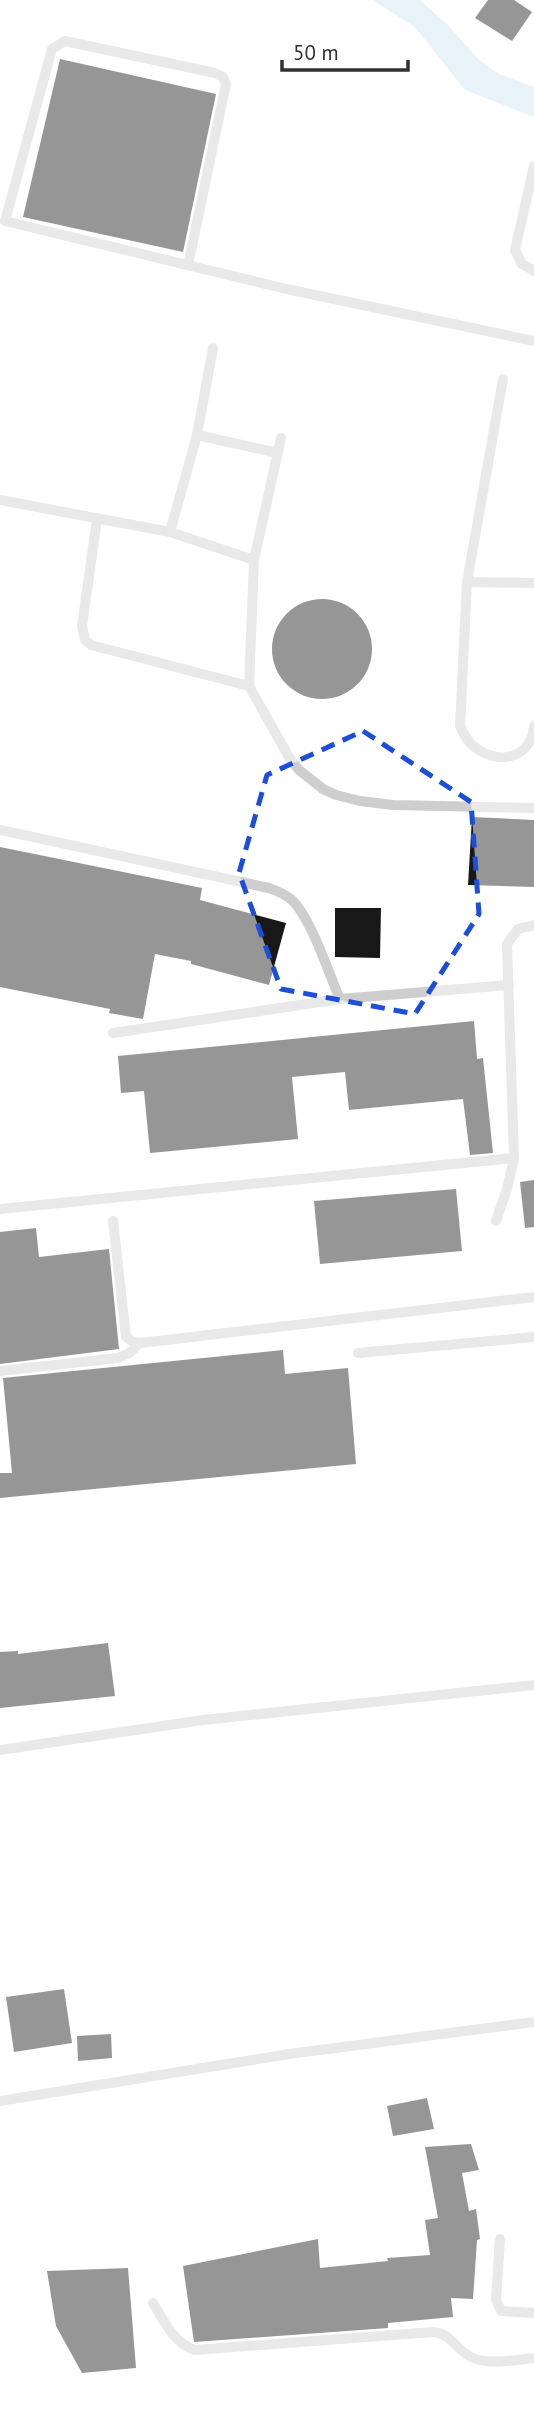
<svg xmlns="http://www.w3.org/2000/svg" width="534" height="2428" viewBox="0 0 534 2428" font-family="'PT Sans',sans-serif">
<rect width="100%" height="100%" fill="#fff"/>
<!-- water -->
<polygon fill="#cae4ef" points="373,0 420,0 449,26 477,58 499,74 534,87 534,117 465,90 415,27"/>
<!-- building -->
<g fill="#181818">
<polygon points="488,0 514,0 532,12 512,41 475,18"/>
<polygon points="60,59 216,94 183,252 23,217"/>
<circle cx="322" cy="649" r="50"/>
<polygon points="472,817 534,820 534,887 468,885"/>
<polygon points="0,847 202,888 200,900 286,923 269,985 191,964 191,961 155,954 143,1019 109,1013 110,1009 0,987"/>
<polygon points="335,908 381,908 380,958 335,957"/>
<polygon points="474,1021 477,1059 483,1058 493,1153 470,1155 463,1099 349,1110 345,1072 292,1077 298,1139 150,1153 144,1091 121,1093 118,1056"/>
<polygon points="534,1180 534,1227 525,1228 520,1182"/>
<polygon points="456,1189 462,1251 320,1264 314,1201"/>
<polygon points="36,1228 39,1257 109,1249 119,1349 0,1364 0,1232"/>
<polygon points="283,1350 285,1374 348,1368 356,1464 0,1498 0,1473 12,1473 3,1378"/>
<polygon points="108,1643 115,1696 0,1708 0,1652 18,1651 18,1654"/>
<polygon points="64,1989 72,2043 14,2052 6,1997"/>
<polygon points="111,2034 112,2058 78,2061 77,2036"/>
<polygon points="427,2098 434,2129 393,2136 387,2106"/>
<polygon points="471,2144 479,2170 462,2173 469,2211 476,2209 480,2239 477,2240 473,2299 451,2298 453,2317 388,2323 388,2328 194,2342 183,2266 318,2239 320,2268 388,2261 387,2258 430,2255 425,2220 438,2218 425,2147"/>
<polygon points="128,2268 136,2368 82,2373 56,2326 47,2271"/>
</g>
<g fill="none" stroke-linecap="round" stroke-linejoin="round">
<!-- lane -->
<g stroke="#cecece" stroke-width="10">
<polyline points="534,166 515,250 522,264 534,271"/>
<polyline points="188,265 226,84 223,77 215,73 65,41 52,49 5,221 291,290 534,341"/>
<path d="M503,379L467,582L460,726C464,735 468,743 476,748C501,766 531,757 534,726"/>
<polyline points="197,435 278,453"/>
<polyline points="281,438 254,560 249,686 289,757 299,770 323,789 336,795 360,801 393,805 534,808"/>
<polyline points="0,500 170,532 254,560"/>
<polyline points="97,519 82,626 85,640 91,645 249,686"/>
<polyline points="170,532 197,435 213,348"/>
<polyline points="467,582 534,583"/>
<path d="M0,830L269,888C277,891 286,894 293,901C312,921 328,972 340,999L509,985"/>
<polyline points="113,1033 340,999"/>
<polyline points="0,1209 514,1158 507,944 518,929 534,925"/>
<polyline points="113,1221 126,1337 133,1342 140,1343 534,1297"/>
<polyline points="496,1221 507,1189 514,1158"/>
<polyline points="358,1353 534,1337"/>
<polyline points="0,1371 118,1358 129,1353 140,1343"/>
<polyline points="0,1750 203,1720 534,1685"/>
<polyline points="0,2101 289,2054 534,2022"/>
<polyline points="500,2239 496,2300 501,2311 534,2313"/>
<path d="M153,2303C164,2321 173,2342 194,2350L433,2332C452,2333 456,2351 473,2358C491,2365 515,2360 534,2358"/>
</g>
</g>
<!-- marked area -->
<path d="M0 0H534V2428H0ZM363,731L471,802L479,914L415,1014L281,989L239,873L267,775Z" fill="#fff" fill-opacity=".55" fill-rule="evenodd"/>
<path fill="none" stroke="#1d4ed8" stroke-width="5" stroke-dasharray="14 9" stroke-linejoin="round" d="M363,731L471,802L479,914L415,1014L281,989L239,873L267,775Z"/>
<!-- scale -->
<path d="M282 60v10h126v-10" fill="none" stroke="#313131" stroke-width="3.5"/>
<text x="293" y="60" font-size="21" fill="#313131" stroke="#ffffff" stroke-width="5" paint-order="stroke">50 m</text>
</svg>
